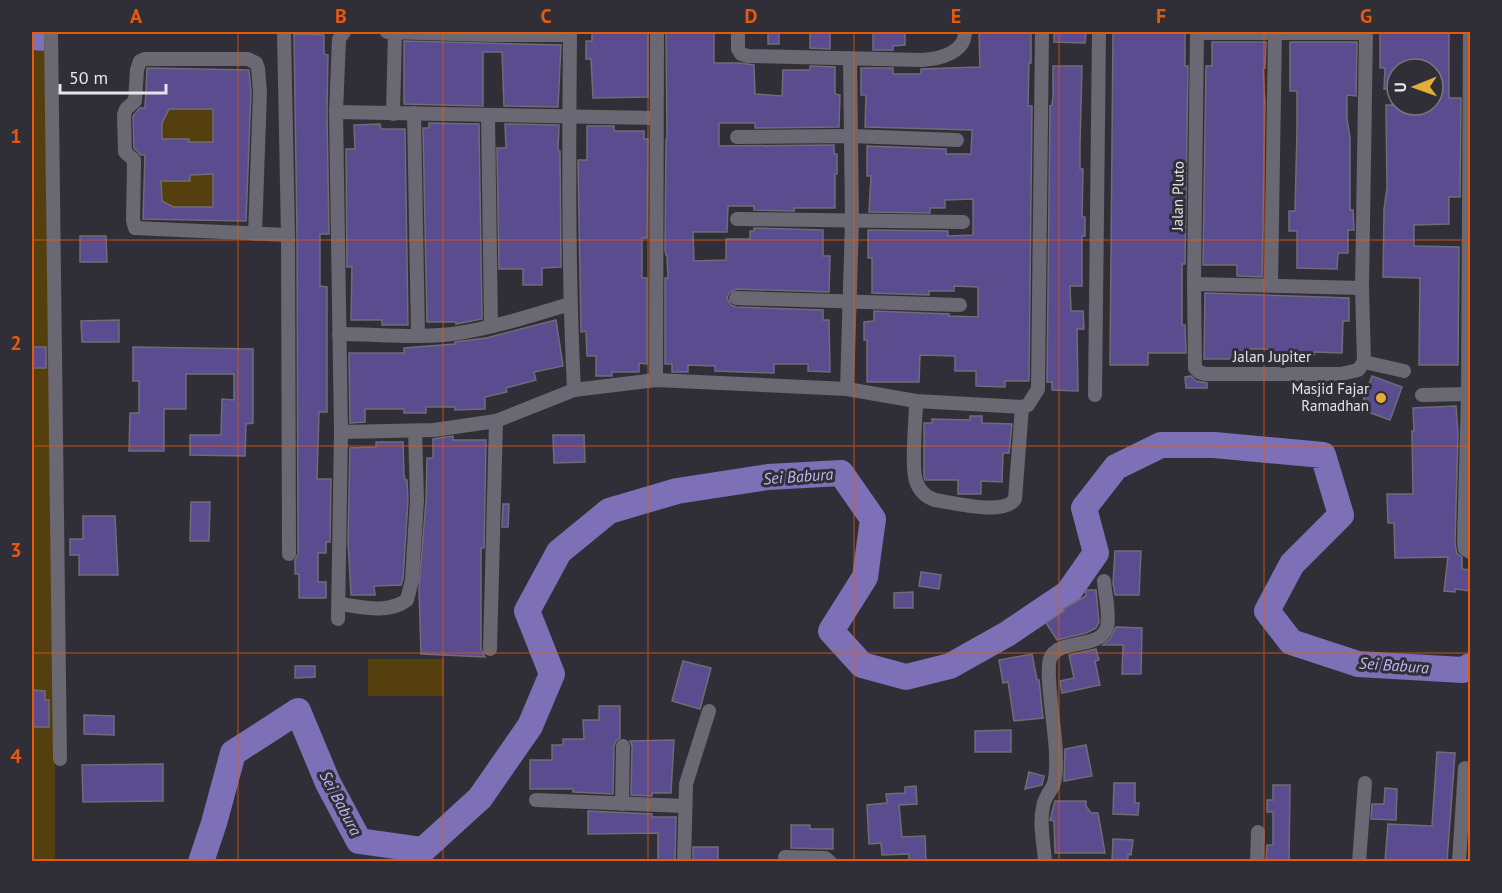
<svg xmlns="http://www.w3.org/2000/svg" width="1502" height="893" viewBox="0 0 1502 893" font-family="'PT Sans',sans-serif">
<rect width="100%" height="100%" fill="#302f38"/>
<!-- green -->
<g fill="#563f0f">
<polygon points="32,32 55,32 55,862 32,861"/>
<polygon points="169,109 213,109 213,153 198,142 189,142 189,139 174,139 174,142 162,151 162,123"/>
<polygon points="213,165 213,207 173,207 162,201 161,168 174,175 174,181 189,181 190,175"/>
<rect x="368" y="659" width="76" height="37"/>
</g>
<!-- water -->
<polygon fill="#7d70b6" points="32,32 44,32 44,51 32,50"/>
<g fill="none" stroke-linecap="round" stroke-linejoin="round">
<!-- river -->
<polyline stroke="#7d70b6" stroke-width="26" points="201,862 214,823 233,753 298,711 328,783 359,841 423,850 480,798 530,726 552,674 527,611 559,552 609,511 677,491 768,477 841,473 873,519 865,577 831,631 862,665 906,677 950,666 1007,634 1068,593 1096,553 1084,508 1116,467 1161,445 1214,445 1323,455 1341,515 1292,564 1267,611 1291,642 1358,664 1463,670 1470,666"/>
</g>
<!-- building -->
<g fill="#5a4c8f" stroke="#6e6d77" stroke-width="1.5" fill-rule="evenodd">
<polygon points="592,32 648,32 648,97 593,98 591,59 586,59 586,41 592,41"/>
<polygon points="666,32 714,32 714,63 739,63 754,65 755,94 782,96 783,70 810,70 810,66 835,67 835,94 840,95 839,127 755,128 755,123 719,123 719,146 834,145 834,154 837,154 837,174 835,174 835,208 794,208 794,211 754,210 754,206 728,206 727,232 693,232 694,261 726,260 726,239 750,239 750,231 754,231 754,228 823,230 823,256 830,256 829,292 736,289 729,293 727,298 731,305 736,307 823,310 823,320 829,320 830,372 808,371 808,364 774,364 774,373 715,371 715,366 688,365 688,372 672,372 672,364 665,364 665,278 668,278 667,255 666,255 665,250 666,139 667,139"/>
<rect x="768" y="32" width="11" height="12"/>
<polygon points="810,32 830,32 830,49 810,48"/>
<polygon points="873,32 905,32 905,45 893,46 893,50 873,50"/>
<polygon points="979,32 1031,32 1031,63 1029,63 1028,106 1032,106 1029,381 1005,381 1005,387 976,386 976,371 955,371 955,356 920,355 919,382 867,382 867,340 864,340 864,322 874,321 874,311 949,314 949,316 978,317 978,287 954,286 954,291 929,291 929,295 872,293 872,258 868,258 868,230 948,231 948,236 973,235 973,199 945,200 945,208 930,208 930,213 869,212 871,176 867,176 867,146 946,149 946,154 971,154 972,130 865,127 866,95 861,95 861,68 893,68 893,74 921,74 921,69 980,67"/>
<polygon points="1054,32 1086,32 1085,43 1054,42"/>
<polygon points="1113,32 1185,32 1185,66 1188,66 1185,264 1182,264 1182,325 1185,325 1186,353 1148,353 1148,365 1110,365"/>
<polygon points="1380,32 1449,32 1449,98 1461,98 1460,197 1449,197 1449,224 1414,225 1414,246 1459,247 1458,365 1419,365 1420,278 1383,277 1384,209 1387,188 1386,105 1433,105 1433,69 1397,69 1397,89 1384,89 1385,68 1380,68"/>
<polygon points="294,34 324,35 324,54 328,55 327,112 329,234 320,234 320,286 327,287 327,412 319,412 317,479 331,479 330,542 326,542 326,553 318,553 318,582 326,582 326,598 299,598 299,574 295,574 295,560 298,554 297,235"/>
<polygon points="404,41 561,45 558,107 504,106 502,52 483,52 483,106 404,104"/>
<polygon points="1212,42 1266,42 1265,68 1263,68 1265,103 1262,277 1237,276 1237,265 1203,265 1206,66 1212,66"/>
<polygon points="1290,42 1357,42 1356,96 1347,95 1347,119 1350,137 1350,210 1353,210 1354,230 1348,230 1348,253 1338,253 1337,269 1297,268 1297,231 1289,231 1289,211 1295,211 1297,130 1297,91 1290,91"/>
<polygon points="1053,66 1082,66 1080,145 1080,169 1083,169 1082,217 1085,217 1085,236 1082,236 1082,286 1070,286 1071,311 1083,311 1084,329 1077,329 1078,391 1052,390 1052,382 1047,382 1050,106 1052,105 1053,97"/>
<path d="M147,68L249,70L251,92L246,221L143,219L145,155H141L134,148L133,116L140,108H145ZM169,109H213V142H189V139H162V123ZM213,174V207H173L162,201L161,181H190V175Z"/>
<polygon points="429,123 479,124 482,319 456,324 456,322 427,322 423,128 429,128"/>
<polygon points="380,124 381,129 405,129 408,325 382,325 382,320 351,320 352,267 347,267 346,149 355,149 354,125"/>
<polygon points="505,124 559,125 558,150 560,151 561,267 542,268 542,285 523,285 523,269 499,269 497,148 506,148"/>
<polygon points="587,126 614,126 614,131 644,131 644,139 648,139 647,238 642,238 642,278 647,278 647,364 639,363 639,372 612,372 612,376 596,376 596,356 587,356 586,331 581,332 578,160 587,160"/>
<polygon points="80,236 106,236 107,262 80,262"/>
<polygon points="1205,293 1349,298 1349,321 1343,321 1342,353 1314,352 1314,355 1292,354 1292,357 1272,357 1272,349 1248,349 1248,359 1204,359"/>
<polygon points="119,320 119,342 82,342 81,321"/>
<polygon points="556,320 563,366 534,372 536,380 506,388 507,392 485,397 485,409 455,410 455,407 426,407 426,413 404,413 404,409 365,409 365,422 350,423 349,353 404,353 404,348 455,344 455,342 486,338"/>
<rect x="32" y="347" width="14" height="21"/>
<polygon points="133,347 253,349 253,423 246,424 245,456 190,455 190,435 221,435 222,399 234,400 234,374 186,374 186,409 164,409 164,451 129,451 130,413 139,413 139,381 133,381"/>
<polygon points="1191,376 1196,381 1207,383 1207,388 1186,388 1185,377"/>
<polygon points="1372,376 1402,387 1390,420 1360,409"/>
<polygon points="1456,406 1458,433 1455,544 1457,554 1462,557 1462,569 1470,570 1470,591 1455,589 1455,592 1444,591 1448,557 1395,558 1394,523 1388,523 1387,494 1413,494 1412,431 1414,431 1413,408"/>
<polygon points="970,416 982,416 982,423 1012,424 1009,453 1003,453 1002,482 981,481 981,494 958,494 958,480 925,480 924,477 924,423 932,423 932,419 970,420"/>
<polygon points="553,435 584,435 585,462 554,463"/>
<polygon points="453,436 453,440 486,440 484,548 481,548 481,649 485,657 421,654 419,588 426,501 427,458 433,458 433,439"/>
<polygon points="376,442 403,442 404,474 405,480 407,480 408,500 403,579 401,585 374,586 375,595 351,595 348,541 350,448 376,447"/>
<polygon points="191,502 210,502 209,541 190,541"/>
<polygon points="503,504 509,504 508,527 502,527"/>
<polygon points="83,516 115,516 118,575 79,575 79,555 70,555 70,539 83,539"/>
<polygon points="1115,551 1141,551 1139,595 1115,595 1113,583"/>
<polygon points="921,572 941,575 939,589 919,586"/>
<polygon points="1085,590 1096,590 1099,622 1096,628 1086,633 1057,640 1046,623 1064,611 1063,609 1086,596"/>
<polygon points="913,592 913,608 894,608 894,593"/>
<polygon points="1116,627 1142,628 1141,674 1122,674 1123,645 1103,645 1110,639"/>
<polygon points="1096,649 1099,660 1095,661 1100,685 1062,693 1060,681 1074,678 1069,655"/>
<polygon points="1032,654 1037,680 1039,680 1043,718 1014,721 1008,682 1003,683 999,660"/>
<polygon points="683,661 711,668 700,709 672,701"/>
<polygon points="295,666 315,666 315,677 295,678"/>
<polygon points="32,690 45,691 45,700 49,700 49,727 32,727"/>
<polygon points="599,706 620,706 620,738 616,741 614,746 613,794 573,792 573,789 530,789 530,760 552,760 552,745 563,745 563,739 584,739 583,720 599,720"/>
<polygon points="84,715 114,716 114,735 84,734"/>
<polygon points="1011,730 1011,752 975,752 975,731"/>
<polygon points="674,740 671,793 652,793 652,796 631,795 632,746 630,741"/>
<polygon points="1086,745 1092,776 1064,781 1065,749"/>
<polygon points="1437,752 1455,753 1447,861 1385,861 1388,824 1432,826"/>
<polygon points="163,764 163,801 83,802 82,765"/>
<polygon points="1029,772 1044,776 1042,785 1025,789"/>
<polygon points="1114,783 1135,783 1135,803 1139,803 1138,815 1113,814"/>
<polygon points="1273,785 1290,785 1289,861 1266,861 1267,845 1273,845 1273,812 1267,812 1267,800 1273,800"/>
<polygon points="916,786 917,804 899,805 902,837 925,836 926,861 909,861 909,854 882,855 881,843 869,844 867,805 887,803 886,794 905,793 905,787"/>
<polygon points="1385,788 1397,789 1396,820 1371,819 1372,804 1384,804"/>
<polygon points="1055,801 1086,801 1086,806 1091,813 1098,813 1105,853 1055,853 1054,821 1050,820"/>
<polygon points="588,811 652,814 652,817 676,817 675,861 658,861 658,833 588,834"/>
<polygon points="791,825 810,825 810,829 833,829 833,849 791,848"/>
<polygon points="1113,839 1133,840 1131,855 1128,854 1128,861 1112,861"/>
<rect x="693" y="847" width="25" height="14"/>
</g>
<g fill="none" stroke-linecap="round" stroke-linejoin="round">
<!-- minor -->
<g stroke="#6a6872" stroke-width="14">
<polyline points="51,32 60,759"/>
<polyline points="284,32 288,235 289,554"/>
<polyline points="387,32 492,35 570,35"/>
<path d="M570,32C569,151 568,271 574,390"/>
<path d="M738,32V49L741,54L748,56L922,60C939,59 965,53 965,32"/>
<polyline points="1197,32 1194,284 1195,368 1199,372 1205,374 1341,374 1358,370 1364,362 1362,288 1366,32"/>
<polyline points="1470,32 1468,394 1464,543 1465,549 1470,552"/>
<polyline points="1197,33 1366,33"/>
<polyline points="336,112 656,118"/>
<polyline points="414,113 418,335"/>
<polyline points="393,114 395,32"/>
<polyline points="488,115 491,326"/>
<polyline points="737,137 852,136 957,140"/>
<polyline points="737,219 963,222"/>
<polyline points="255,234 260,92 258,68 256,63 248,59 145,59 140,61 137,70 135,101 126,109 124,115 125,152 134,160 134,165 133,220 135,228 288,235"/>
<polyline points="1194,284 1362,288"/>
<polyline points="1271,285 1275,32"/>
<polyline points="736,298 960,305"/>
<path d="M339,334C378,334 420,339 459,333C496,327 533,315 570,304"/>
<polyline points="1364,362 1404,371"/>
<polyline points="656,380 657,32"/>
<polyline points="847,389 852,221 850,58"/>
<polyline points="1095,395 1099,32"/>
<polyline points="1422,395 1470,394"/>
<path d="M916,401C916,419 911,466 916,481C919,490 926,497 935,500C954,503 1004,516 1015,499L1022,407"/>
<polyline points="341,432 434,430 496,421 574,390 656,380 847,389 916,401 1022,407 1028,405 1038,389 1042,32"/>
<path d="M340,604C362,607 388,614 407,600L412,580L417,500L415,431"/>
<polyline points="338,619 341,432 336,112 339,39 344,32"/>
<polyline points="490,649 496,421"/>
<polyline points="536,800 685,806"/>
<polyline points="622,804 623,746"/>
<polyline points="785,857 825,858 830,862"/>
<polyline points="684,862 686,784 709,711"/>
<path d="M1045,862C1044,844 1039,824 1043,807C1044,799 1049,793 1053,786C1057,777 1056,765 1056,755C1056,733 1045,675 1050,659C1058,637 1100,651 1107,627C1110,613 1105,595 1104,581"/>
<polyline points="1257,862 1258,832"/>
<polyline points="1359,862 1365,783"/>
<polyline points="1459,862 1465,768"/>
</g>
</g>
<!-- grid -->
<path fill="none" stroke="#e8590c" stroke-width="1.5" stroke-opacity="0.55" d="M238,32V862M443,32V862M648,32V862M854,32V862M1059,32V862M1264,32V862M32,240H1470M32,446H1470M32,653H1470"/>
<!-- markers -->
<circle fill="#e5ad36" stroke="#302f38" stroke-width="2" cx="1381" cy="398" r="6"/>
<g text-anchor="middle" stroke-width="6" stroke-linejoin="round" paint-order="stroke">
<!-- street labels -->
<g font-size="15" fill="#e5e4ea" stroke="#302f38">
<text transform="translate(1178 196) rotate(-89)" y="5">Jalan Pluto</text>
<text x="1272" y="362">Jalan Jupiter</text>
</g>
<!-- poi labels -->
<g font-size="15" fill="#e5e4ea" stroke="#302f38" text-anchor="end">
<text x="1369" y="394">Masjid Fajar<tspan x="1369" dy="17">Ramadhan</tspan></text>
</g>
<!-- water labels -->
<g font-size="16" font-style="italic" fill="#c1b8f2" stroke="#302f38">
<text transform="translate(798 476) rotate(-4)" y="6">Sei Babura</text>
<text transform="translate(1394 665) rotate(4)" y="6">Sei Babura</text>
<text transform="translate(341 803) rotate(62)" y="6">Sei Babura</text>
</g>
</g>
<!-- border -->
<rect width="1502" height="893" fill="none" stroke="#302f38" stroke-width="66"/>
<!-- north arrow -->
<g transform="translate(1415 87) rotate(269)"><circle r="28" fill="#302f38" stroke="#78777f" stroke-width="1.5"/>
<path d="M0-4.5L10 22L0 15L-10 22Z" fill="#e5ad36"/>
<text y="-9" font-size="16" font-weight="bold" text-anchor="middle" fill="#e5e4ea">U</text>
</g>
<!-- scale -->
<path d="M60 84v9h106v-9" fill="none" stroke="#e5e4ea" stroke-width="3"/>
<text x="69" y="84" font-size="18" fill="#e5e4ea" stroke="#302f38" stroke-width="4.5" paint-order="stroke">50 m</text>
<rect x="33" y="33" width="1436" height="827" fill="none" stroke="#e8590c" stroke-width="2"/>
<g font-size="20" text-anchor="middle" font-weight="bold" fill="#e8590c">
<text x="136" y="23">A</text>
<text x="341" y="23">B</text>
<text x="546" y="23">C</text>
<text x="751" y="23">D</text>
<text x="956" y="23">E</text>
<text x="1161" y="23">F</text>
<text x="1366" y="23">G</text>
<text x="16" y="143">1</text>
<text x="16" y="350">2</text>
<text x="16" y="557">3</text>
<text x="16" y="763">4</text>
</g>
</svg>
